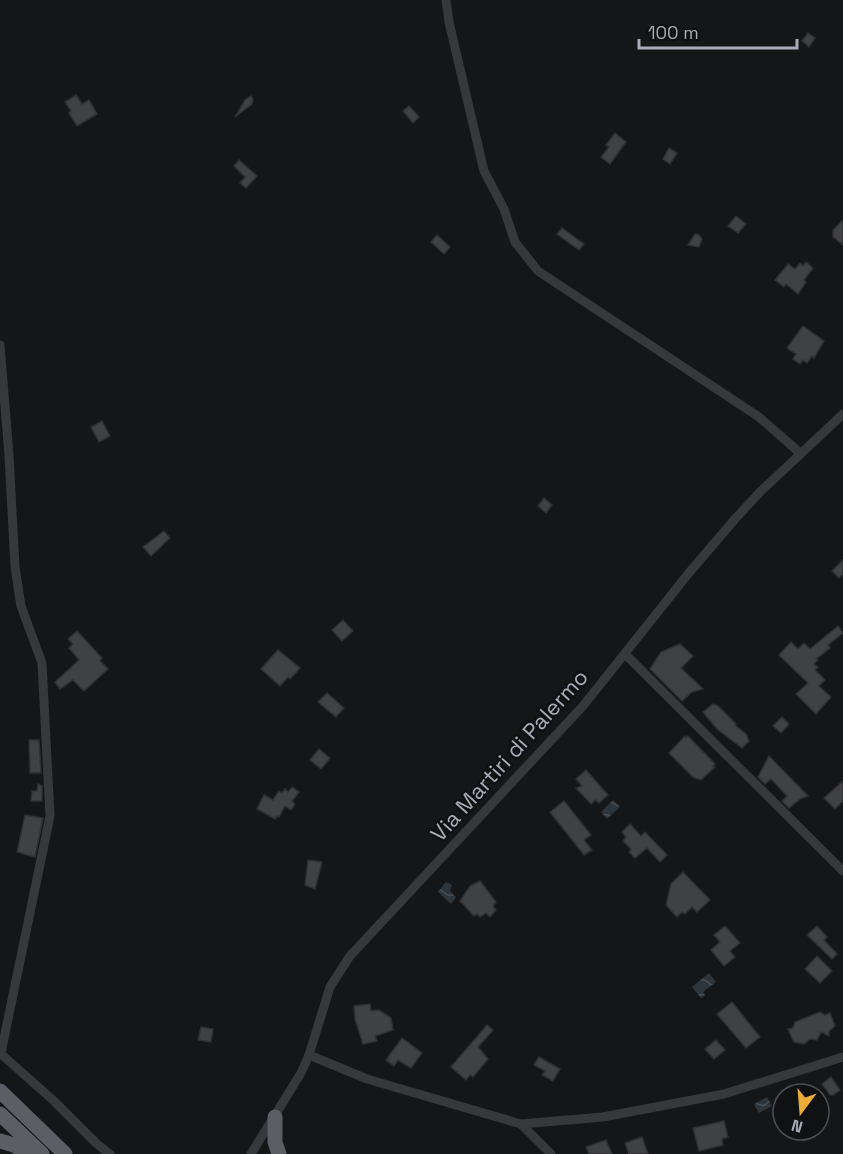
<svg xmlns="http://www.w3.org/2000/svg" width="843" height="1154" viewBox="0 0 843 1154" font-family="'Space Grotesk',sans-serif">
<defs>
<pattern id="water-waves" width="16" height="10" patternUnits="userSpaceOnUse" patternTransform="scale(1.5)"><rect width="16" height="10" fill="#2c353b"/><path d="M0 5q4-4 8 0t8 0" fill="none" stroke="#485055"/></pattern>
</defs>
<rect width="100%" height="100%" fill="#151617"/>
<!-- water -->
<g fill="url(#water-waves)">
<polygon points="613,800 620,807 607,819 601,812"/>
<polygon points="446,882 452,885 450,891 456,897 451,904 438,892"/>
<polygon points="709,973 716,982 703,992 705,995 701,998 692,987"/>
<polygon points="767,1097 772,1106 759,1113 754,1104"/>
</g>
<!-- building -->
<g fill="#404144" stroke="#303033" stroke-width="1.5">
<polygon points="808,33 815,38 809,47 802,41"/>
<polygon points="76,95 82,104 89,100 97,114 77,126 69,113 71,111 65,102"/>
<polygon points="251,96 253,99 252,104 235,117 245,100"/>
<polygon points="409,106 419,117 413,123 403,111"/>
<polygon points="615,133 626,142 610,164 601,157 609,147 606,145"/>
<polygon points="669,148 677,153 670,164 663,159"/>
<polygon points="239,160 257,176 246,188 240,183 245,177 234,166"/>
<polygon points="736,216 746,224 738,233 728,226"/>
<polygon points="843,220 843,245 833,237 833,230"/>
<polygon points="562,228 584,244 579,250 557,234"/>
<polygon points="695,234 699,235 702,239 699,247 688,245"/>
<polygon points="437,235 450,247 444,254 431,242"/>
<polygon points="806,262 813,268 804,280 806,282 798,294 786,284 784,287 775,280 788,264 795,269 800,263 803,266"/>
<polygon points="803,326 824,341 814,358 812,356 807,363 803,360 800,364 793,359 796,354 787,348"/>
<polygon points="102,421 110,436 99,442 91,427"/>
<polygon points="544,498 552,505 546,513 538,506"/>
<polygon points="164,531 170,538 151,556 143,547"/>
<polygon points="843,560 843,574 839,578 832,571"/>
<polygon points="343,620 353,631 342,641 332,630"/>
<polygon points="838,626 843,633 828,645 830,648 816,659 818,660 814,664 818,667 815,670 825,680 819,686 831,697 816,714 796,694 808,683 779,655 791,642 798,649 804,643 810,649"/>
<polygon points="77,631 102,658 100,661 108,669 84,691 73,680 60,689 55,682 79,660 69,648 73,644 68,639"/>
<polygon points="680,644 693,656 681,668 703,689 692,692 682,701 650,669 661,652"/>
<polygon points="278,650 300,668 290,679 288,677 280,686 261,669"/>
<polygon points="327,693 344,708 336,717 318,702"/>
<polygon points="713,704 718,706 736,724 735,725 746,734 749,741 742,748 717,729 703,712"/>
<polygon points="782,717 789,724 781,733 773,726"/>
<polygon points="685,736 686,738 688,736 715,764 713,766 715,767 701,780 693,777 669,753"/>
<polygon points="29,740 39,740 41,773 30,773"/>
<polygon points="319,749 330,758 321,769 310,760"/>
<polygon points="769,756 808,796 800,799 789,808 782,801 787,796 771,779 765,784 758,777"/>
<polygon points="586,770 608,795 599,803 596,800 591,804 576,788 582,786 576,779"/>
<polygon points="843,781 843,801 835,809 824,798"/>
<polygon points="38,784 42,786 42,801 31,801 32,791 37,791"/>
<polygon points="292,787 299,792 292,801 295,804 291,810 285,806 279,817 277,816 275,819 257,809 264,795 273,800 279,791 282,793 285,789 288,792"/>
<polygon points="564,801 591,835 584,840 592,850 584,855 550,812"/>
<polygon points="25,815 43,818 35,857 17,852"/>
<polygon points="630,824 641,836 645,832 667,855 660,862 647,848 635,858 629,852 631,849 623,841 626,837 622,832"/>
<polygon points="308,860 322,862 315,889 305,885"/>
<polygon points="683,872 710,900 697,912 692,907 685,914 682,912 677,917 666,905 671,884"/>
<polygon points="480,881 496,902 493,906 496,910 490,917 486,913 480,917 477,914 474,916 460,901 470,886"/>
<polygon points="725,926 740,943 730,951 735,957 724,966 711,950 720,942 714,935"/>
<polygon points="817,926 827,937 824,940 837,954 832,959 807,935"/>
<polygon points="817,956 832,971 820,983 805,969"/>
<polygon points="732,1002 760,1037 746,1048 717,1014"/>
<polygon points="370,1004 371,1011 379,1010 391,1018 393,1030 375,1036 377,1041 363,1044 355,1019 354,1006"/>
<polygon points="820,1012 825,1015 830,1013 835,1026 829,1031 829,1036 821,1032 817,1040 810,1039 804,1044 794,1042 788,1029 793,1028 795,1022"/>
<polygon points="487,1025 493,1030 478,1047 488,1059 473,1077 470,1075 466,1080 451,1067"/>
<polygon points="201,1027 213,1029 211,1042 198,1040"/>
<polygon points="402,1038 422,1053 411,1068 398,1060 394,1066 386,1060"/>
<polygon points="716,1040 725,1050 714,1059 705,1049"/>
<polygon points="539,1057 560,1069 553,1081 542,1075 545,1071 534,1065"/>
<polygon points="831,1077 840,1090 833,1095 830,1095 822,1084"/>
<polygon points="724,1121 728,1137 722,1139 723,1145 699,1151 693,1128"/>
<polygon points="642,1137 648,1154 629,1154 625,1143"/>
<polygon points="606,1140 612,1154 589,1154 586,1147"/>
</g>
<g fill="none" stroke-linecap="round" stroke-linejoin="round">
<!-- minor -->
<g stroke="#37383c" stroke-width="9">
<polyline points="446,0 449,22 484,171 504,209 515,242 538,271 759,417 800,453"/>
<polyline points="0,345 9,455 15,567 21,606 42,663 50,816 1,1053"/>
<polyline points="625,654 843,871"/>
<polyline points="0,1053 54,1101 97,1144 110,1154"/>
<polyline points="309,1055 367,1079 521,1124 551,1154"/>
<polyline points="521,1124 603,1117 724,1094 843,1057"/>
<polyline points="251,1154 301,1073 309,1055 330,987 350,956 583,706 688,574 735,519 760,492 843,414"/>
</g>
<!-- trunk -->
<g stroke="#5b5e64" stroke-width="15">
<polyline points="0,1091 65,1154"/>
<polyline points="0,1114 42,1154"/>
<polyline points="275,1117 275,1142 279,1154"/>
<polyline points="0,1141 14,1145 28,1154"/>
</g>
</g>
<g text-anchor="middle" stroke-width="5" stroke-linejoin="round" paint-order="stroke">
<!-- street labels -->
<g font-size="22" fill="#a8adb7" stroke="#101112">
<text transform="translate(509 755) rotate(-48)" y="8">Via Martiri di Palermo</text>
</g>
</g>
<!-- north arrow -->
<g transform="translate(801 1112) rotate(196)"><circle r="28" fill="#101112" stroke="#4d4f54" stroke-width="1.5"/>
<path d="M0-4.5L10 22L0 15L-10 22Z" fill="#ecac39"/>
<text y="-9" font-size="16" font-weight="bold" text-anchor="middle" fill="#a8adb7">N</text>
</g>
<!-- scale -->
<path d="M639 39v9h158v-9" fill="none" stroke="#a8adb7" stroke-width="3"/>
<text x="648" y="39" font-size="18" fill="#a8adb7" stroke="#101112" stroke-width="4.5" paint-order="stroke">100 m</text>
</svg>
